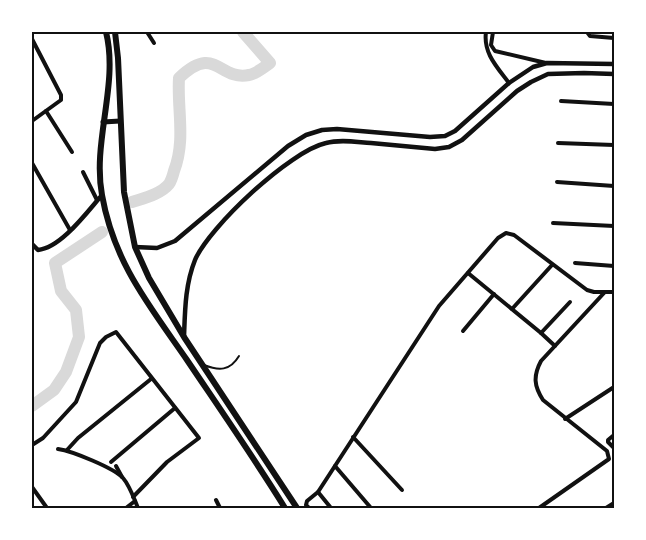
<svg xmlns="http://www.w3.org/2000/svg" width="646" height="540" viewBox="0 0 646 540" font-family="'Golos Text',sans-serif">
<rect width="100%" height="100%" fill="#fff"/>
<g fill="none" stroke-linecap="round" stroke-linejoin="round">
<!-- river -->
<g stroke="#d9d9d9" stroke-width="12">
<path d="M132,202C144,198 161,194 169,184C171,181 173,175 174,171C186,140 177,109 179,78C216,43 218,81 249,75C256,74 264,67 270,63L243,32"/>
<polyline points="32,406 54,390 66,372 79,337 76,310 61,291 55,263 102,232"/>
</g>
<!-- service -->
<path stroke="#111" stroke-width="2" d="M204,365C219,371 230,371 239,356"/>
<!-- minor -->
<g stroke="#111" stroke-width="4">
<polyline points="147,32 154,43"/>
<path d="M486,32C483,53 497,67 509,83"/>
<polyline points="493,32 491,45 495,51 546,63"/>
<polyline points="587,32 590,36 614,38"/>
<polyline points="32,39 61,95 61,100 32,121"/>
<polyline points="561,101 614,104"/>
<polyline points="46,111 72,152"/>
<polyline points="558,143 614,145"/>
<polyline points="32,163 70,230"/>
<polyline points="83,172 97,200"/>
<polyline points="557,182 614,186"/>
<polyline points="553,223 614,226"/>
<polyline points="575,263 614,266"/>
<polyline points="468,273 541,333 555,346"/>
<polyline points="512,309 552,265"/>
<polyline points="463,331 494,294"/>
<polyline points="541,333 570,302"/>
<polyline points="565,419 614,387"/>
<polyline points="614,435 608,440 608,442 614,448"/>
<polyline points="353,437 402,490"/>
<polyline points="32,445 43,438 76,402 100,343 106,337 116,332 199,438 167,462 133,497"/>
<path d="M58,449C72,451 114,468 123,478C130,486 134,499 138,508"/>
<polyline points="67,450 78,438 151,379"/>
<polyline points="111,462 175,408"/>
<polyline points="116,466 122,477"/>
<polyline points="335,466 371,508"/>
<polyline points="32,487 47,508"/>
<polyline points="318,492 331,508"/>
<polyline points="216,500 220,508"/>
<polyline points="126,508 135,501"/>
<polyline points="309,508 306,505 307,501 318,492 439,306 498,238 506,233 514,235 587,290 594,292 614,292"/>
<path d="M539,508L609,459L607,451L543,400C534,386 533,376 541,361L604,293"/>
<polyline points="606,508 614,503"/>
</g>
<!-- tertiary -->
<g stroke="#111" stroke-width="4.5">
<path d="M32,244L38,250C61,248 87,212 102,195"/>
<polyline points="135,247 157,248 175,241 288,146 306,135 322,130 337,129 430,137 445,136 455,131 509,83 533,67 547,63 614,64"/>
<path d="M184,337C185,311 185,285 195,260C209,227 290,151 326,143C340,139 356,142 371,143C393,145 414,147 435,149L449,147L462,140L517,91L531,82L548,74L584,73L614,74"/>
</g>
<!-- secondary -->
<polyline stroke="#111" stroke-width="5" points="103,122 120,121"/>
<!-- primary -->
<g stroke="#111" stroke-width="6">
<path d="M106,32C119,84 92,142 102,195C114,263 149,305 187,360C220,409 254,458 285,508"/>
<polyline points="115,32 118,58 124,192 135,247 149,278 184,337 297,508"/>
</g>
</g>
<!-- border -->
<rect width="646" height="540" fill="none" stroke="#ffffff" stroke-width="66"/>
<rect x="33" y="33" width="580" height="474" fill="none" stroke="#111" stroke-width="2"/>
</svg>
